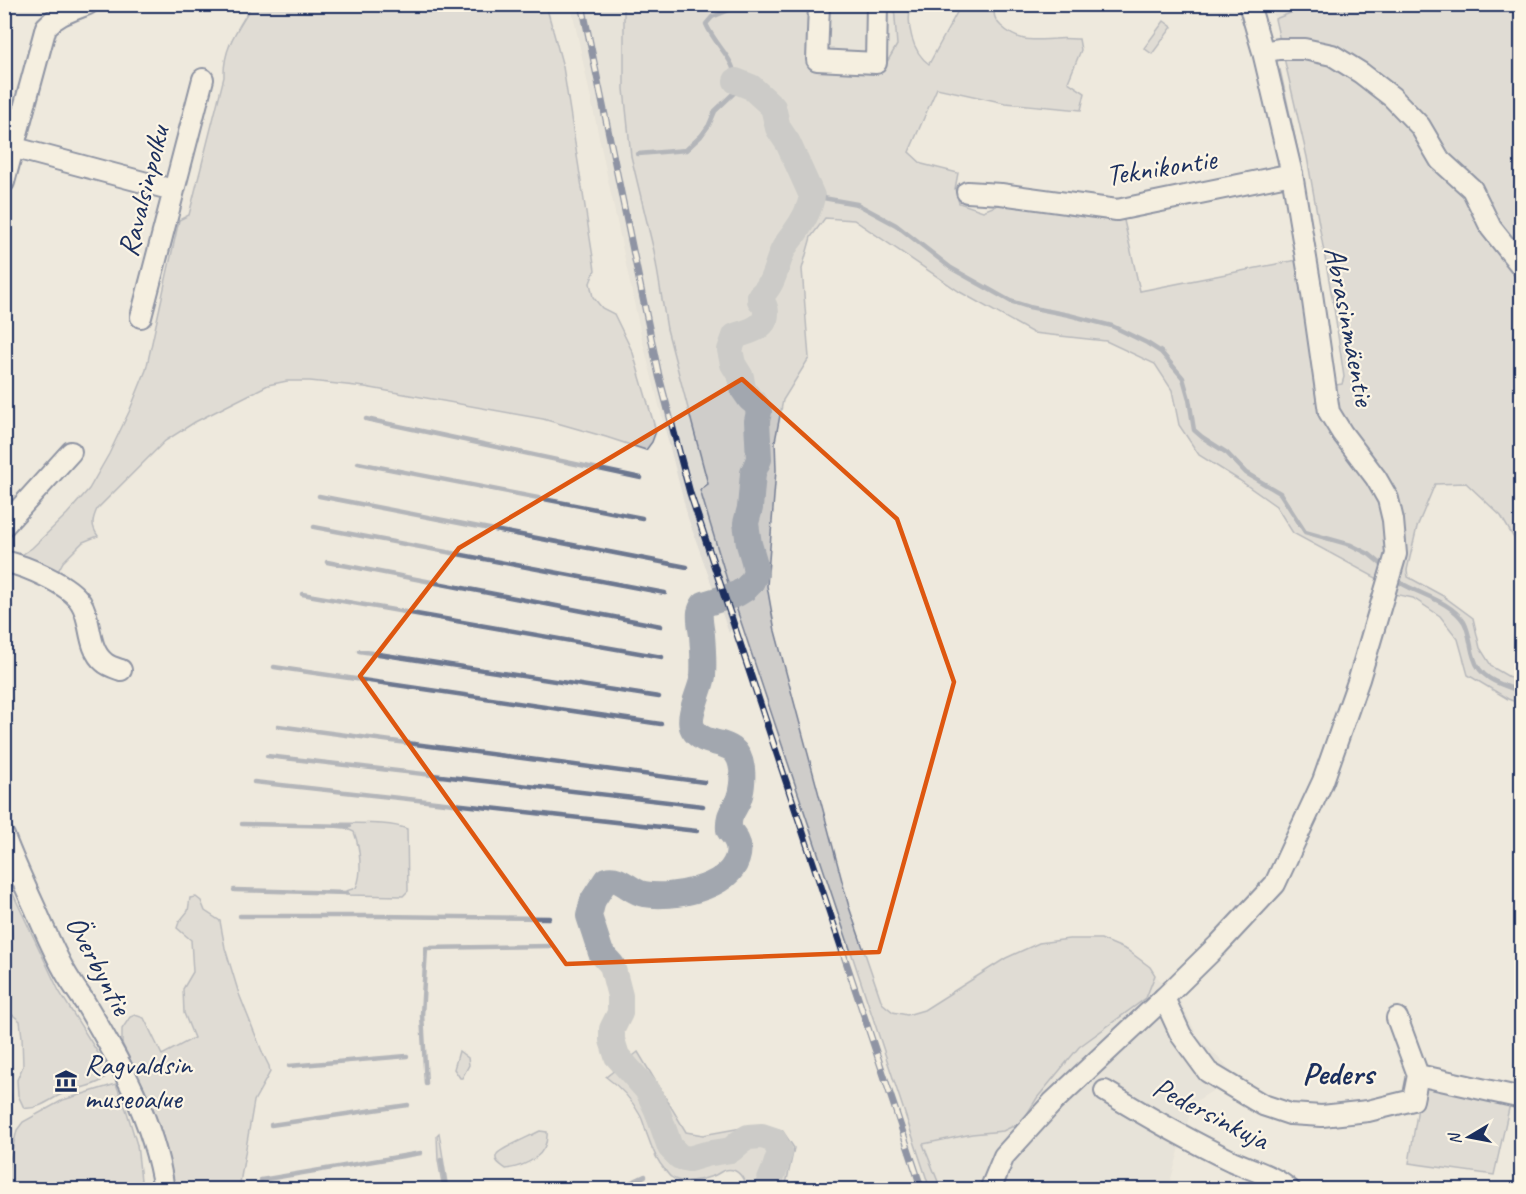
<svg xmlns="http://www.w3.org/2000/svg" width="1526" height="1194" viewBox="0 0 1526 1194" font-family="Caveat,sans-serif">
<rect width="100%" height="100%" fill="#eee9dd"/>
<filter id="ink" filterUnits="userSpaceOnUse"><feTurbulence type="fractalNoise" baseFrequency=".0167" numOctaves="2"/><feDisplacementMap in="SourceGraphic" scale="12" xChannelSelector="R" yChannelSelector="G"/><feConvolveMatrix kernelMatrix="1 2 1 2 8 2 1 2 1" color-interpolation-filters="sRGB"/></filter>
<g filter="url(#ink)">
<!-- built -->
<g fill="#dedbd4">
<polygon points="571,5 624,5 624,89 631,156 654,251 667,329 708,484 728,583 739,613 729,633 688,518 641,335"/>
<polygon points="810,5 894,5 897,45 883,69 810,63"/>
<polygon points="1270,5 1311,5 1275,19"/>
<polygon points="1155,975 1180,1001 1198,1037 1236,1076 1193,1103 1168,1189 941,1189 923,1144 972,1134 1003,1131 1022,1122 1037,1098 1079,1047 1146,998"/>
</g>
<!-- green -->
<g fill="#cfcdca" stroke="#757e94" stroke-width="1.5">
<path d="M252,5H546L563,67L595,270L590,283L593,297L602,308L614,314L633,353L656,431L652,442L646,450L606,437L543,419L365,387L310,381H287L268,385L195,422L165,441L97,509C92,520 91,526 98,536L83,542L63,562L56,575L17,558L32,548L67,514L89,489L109,454L129,412L146,370L179,220L189,215L224,77C223,47 238,29 252,5Z"/>
<path d="M624,5H810V63L883,69L897,45L894,5H911C906,24 912,52 929,64L961,5H995C993,14 994,19 1001,26C1019,43 1032,40 1055,39C1063,38 1071,39 1079,39L1081,50L1068,82L1085,93L1081,110L1005,103L937,88L909,152L922,164L958,173L955,189L959,203L983,211L1008,201L1123,216L1140,291L1297,260L1316,387L1296,164L1300,163L1319,270L1336,385L1342,384L1344,377L1334,308L1307,157L1275,19L1311,5H1521V550L1501,516L1466,483L1435,484L1417,527L1407,570L1408,577L1443,596L1473,618L1480,648L1492,667L1516,681L1521,683V704L1508,699L1468,675L1458,639L1440,616L1413,598L1390,593L1380,580L1293,533L1276,506L1239,480L1199,455L1179,425L1172,390L1155,364L1106,341L1033,333L960,292L854,220L825,218L811,237L802,269L809,358L783,400L775,441L776,470L767,586L775,631L849,907L882,1003L893,1012L907,1015L924,1010L1006,958L1039,943L1069,939H1101L1127,950L1150,967L1155,975L1146,998L1079,1047L1037,1098L1022,1122L1003,1131L972,1134L923,1144L941,1189H930L728,583L700,490L708,484L667,329L654,251L631,156L624,89Z"/>
<polygon points="1164,21 1172,27 1152,54 1144,48"/>
<polygon points="1280,70 1299,156 1295,157 1277,79 1278,71"/>
<path d="M335,823C355,824 389,821 407,829L408,891L403,896L346,895V891L356,888C363,873 360,848 354,832L345,828L334,827Z"/>
<path d="M5,877L59,991L108,1069C107,1073 105,1078 101,1081C93,1086 74,1089 64,1093C52,1098 39,1110 24,1108L18,1095L17,1080L23,1066L22,1037L20,1021L9,1012H5V959L12,936L10,914L5,906Z"/>
<polygon points="196,897 201,901 205,911 220,921 225,948 239,994 263,1054 269,1066 270,1072 254,1101 239,1189 174,1189 166,1147 151,1102 122,1043 122,1029 130,1017 135,1015 144,1018 162,1055 194,1038 184,1013 183,989 193,972 191,940 177,928 179,922 188,911 190,898"/>
<polygon points="459,1051 468,1058 469,1065 462,1078 460,1078 454,1069"/>
<path d="M638,1052L686,1132L703,1135L758,1125L782,1130L794,1148L785,1189H746C745,1179 738,1167 725,1170C721,1171 717,1175 713,1176C701,1180 682,1185 671,1177C669,1176 667,1173 665,1170C657,1161 652,1149 648,1137C645,1130 644,1122 640,1115C632,1100 620,1087 606,1077Z"/>
<polygon points="1422,1083 1510,1104 1494,1175 1409,1163"/>
<polygon points="116,1084 127,1112 137,1145 142,1189 5,1189 5,1180 17,1130 23,1122 63,1100"/>
<path d="M5,1090L10,1091C15,1109 10,1127 5,1145Z"/>
<path d="M540,1131L547,1132C549,1155 527,1166 506,1169C501,1165 493,1161 497,1154C500,1149 533,1135 540,1131Z"/>
<polygon points="439,1133 448,1189 443,1189 438,1160 437,1135"/>
</g>
<g fill="none" stroke-linecap="round" stroke-linejoin="round">
<!-- stream -->
<g stroke="#6c778f" stroke-width="4.5">
<path d="M638,154L686,150L701,136L709,125L715,111L736,91C738,58 718,51 706,24L712,17L744,4"/>
<polyline points="812,196 857,204 896,225 951,268 1010,301 1029,307 1069,315 1112,326 1147,343 1161,352 1183,378 1189,399 1194,430 1202,437 1227,453 1246,473 1280,493 1305,532 1351,545 1369,554 1386,568"/>
<polyline points="366,419 641,478"/>
<polyline points="358,463 642,518"/>
<polyline points="319,496 687,567"/>
<polyline points="314,527 665,593"/>
<polyline points="327,562 661,626"/>
<path d="M1401,583C1421,595 1450,601 1464,622C1470,633 1470,647 1474,658C1480,680 1503,685 1522,692"/>
<polyline points="302,594 662,657"/>
<polyline points="359,651 659,697"/>
<polyline points="274,667 661,724"/>
<polyline points="278,726 704,782"/>
<polyline points="267,756 703,806"/>
<polyline points="254,782 697,831"/>
<polyline points="242,824 350,826"/>
<polyline points="234,890 347,893"/>
<polyline points="240,916 377,916 549,918"/>
<polyline points="289,1066 407,1056"/>
<polyline points="426,1084 422,1015 426,948 550,946"/>
<polyline points="271,1125 408,1105"/>
<polyline points="441,1160 446,1190"/>
<polyline points="261,1180 421,1153"/>
<polyline points="412,1190 424,1187"/>
<polyline points="615,1190 645,1176"/>
</g>
<!-- river -->
<path stroke="#a2a7af" stroke-width="26" d="M736,81L751,87L773,107L778,128L788,143L812,196C810,209 802,223 794,234C790,239 786,244 783,250C776,265 774,285 760,296V300C764,304 766,307 766,313C766,329 746,332 735,336L730,350L733,364L741,377L743,389L750,399L756,404L759,412L757,421L759,459L753,473L750,508L746,523L749,544L754,561L756,573L751,583L745,589L737,594L704,604C702,606 701,609 700,612C699,619 701,628 702,635C703,648 704,662 703,676C701,690 686,717 693,729C706,751 737,733 742,769C743,778 742,792 738,801C732,813 728,815 729,830C737,839 741,847 737,859C727,889 671,899 644,894C629,891 621,876 606,880L593,900L589,916L601,953L612,965L620,996V1013L612,1029V1040L617,1056L648,1091L657,1110L670,1147L680,1157L689,1159L706,1154L731,1150L739,1143L748,1137L762,1136L774,1140L780,1152L775,1168L766,1190"/>
<!-- minor casing -->
<g stroke="#1b2f5e" stroke-width="24">
<g id="minor">
<polyline points="819,4 817,60 876,63 877,4"/>
<polyline points="1263,52 1279,49 1304,49 1332,55 1361,73 1392,97 1420,126 1440,160 1472,189 1491,228 1522,267"/>
<polyline points="4,145 173,190"/>
<path d="M4,182L46,27C58,14 71,11 88,4"/>
<polyline points="967,192 1001,194 1117,210 1292,174"/>
<polyline points="141,317 203,79"/>
<polyline points="4,526 71,452"/>
<path d="M4,561C25,566 70,584 81,603C92,620 87,648 104,662C108,666 115,668 121,670"/>
<path d="M4,836C13,860 24,884 35,908C44,929 53,950 64,970C70,981 77,991 84,1001C119,1060 154,1120 164,1190"/>
<polyline points="1164,998 1181,1035 1208,1072 1263,1105 1290,1114 1322,1116 1368,1111 1413,1100 1418,1075"/>
<polyline points="1397,1018 1418,1075 1522,1098"/>
<path d="M1105,1091C1146,1116 1188,1140 1232,1161C1252,1170 1273,1175 1290,1190"/>
<polyline points="990,1190 1004,1156 1053,1102 1164,998 1218,945 1275,884 1323,781 1359,679 1396,554 1393,520 1388,499 1376,478 1342,433 1329,412 1312,294 1292,174 1263,52 1249,4"/>
</g>
</g>
<!-- minor -->
<use href="#minor" stroke="#fcf5e5" stroke-width="20"/>
<!-- rail casing -->
<g stroke="#1b2f5e" stroke-width="7">
<polyline id="rail" points="582,4 659,376 690,493 922,1190"/>
</g>
<!-- rail -->
<use href="#rail" stroke="#fcf5e5" stroke-width="4.5" stroke-dasharray="14" stroke-linecap="butt"/>
</g>
</g>
<!-- marked area -->
<path d="M0 0H1526V1194H0ZM742,379L897,519L954,682L879,952L566,964L360,676L459,548Z" fill="#eee9dd" fill-opacity=".55" fill-rule="evenodd"/>
<path fill="none" stroke="#de5710" stroke-width="4.5" stroke-linejoin="round" d="M742,379L897,519L954,682L879,952L566,964L360,676L459,548Z"/>
<!-- icons -->
<defs>
<g id="museum-bare" transform="scale(1.8)"><path d="M0-6L6-3V-2H-6V-3ZM-5-1h2V3h-2ZM-1-1h2V3h-2ZM3-1h2V3H3ZM-6 4H6V6H-6Z" fill="#1b2f5e" stroke="#fcf5e5" stroke-width="2.5" paint-order="stroke"/></g>
</defs>
<g fill-rule="evenodd">
<use href="#museum-bare" x="66" y="1081"/>
</g>
<g text-anchor="middle" stroke-width="4.5" stroke-linejoin="round" paint-order="stroke">
<!-- street labels -->
<g font-size="30" fill="#1b2f5e" stroke="#fcf5e5">
<text transform="translate(1161 167) rotate(-9)" y="10">Teknikontie</text>
<text transform="translate(143 191) rotate(-76)" y="10">Ravalsinpolku</text>
<text transform="translate(1350 326) rotate(79)" y="10">Abrasinmäentie</text>
<text transform="translate(99 965) rotate(62)" y="10">Överbyntie</text>
<text transform="translate(1211 1113) rotate(27)" y="10">Pedersinkuja</text>
</g>
<!-- poi labels -->
<g font-size="30" fill="#1b2f5e" stroke="#fcf5e5" text-anchor="start">
<text x="84" y="1074">Ragvaldsin<tspan x="84" dy="34">museoalue</tspan></text>
</g>
<!-- neighbourhood labels -->
<g font-size="32" font-weight="bold" fill="#1b2f5e" stroke="#fcf5e5">
<text x="1338" y="1084">Peders</text>
</g>
</g>
<!-- margin -->
<rect width="1526" height="1194" fill="none" stroke="#fcf5e5" stroke-width="24"/>
<rect x="12" y="12" width="1502" height="1170" fill="none" stroke="#1b2f5e" stroke-width="2" filter="url(#ink)"/>
<!-- north arrow -->
<g transform="translate(1469 1137) rotate(260)" stroke="#fcf5e5" stroke-width="4.5" paint-order="stroke">
<path d="M0-4.5L10 22L0 15L-10 22Z" fill="#1b2f5e"/>
<text y="-9" font-size="16" font-weight="bold" text-anchor="middle" fill="#1b2f5e">N</text>
</g>
</svg>
